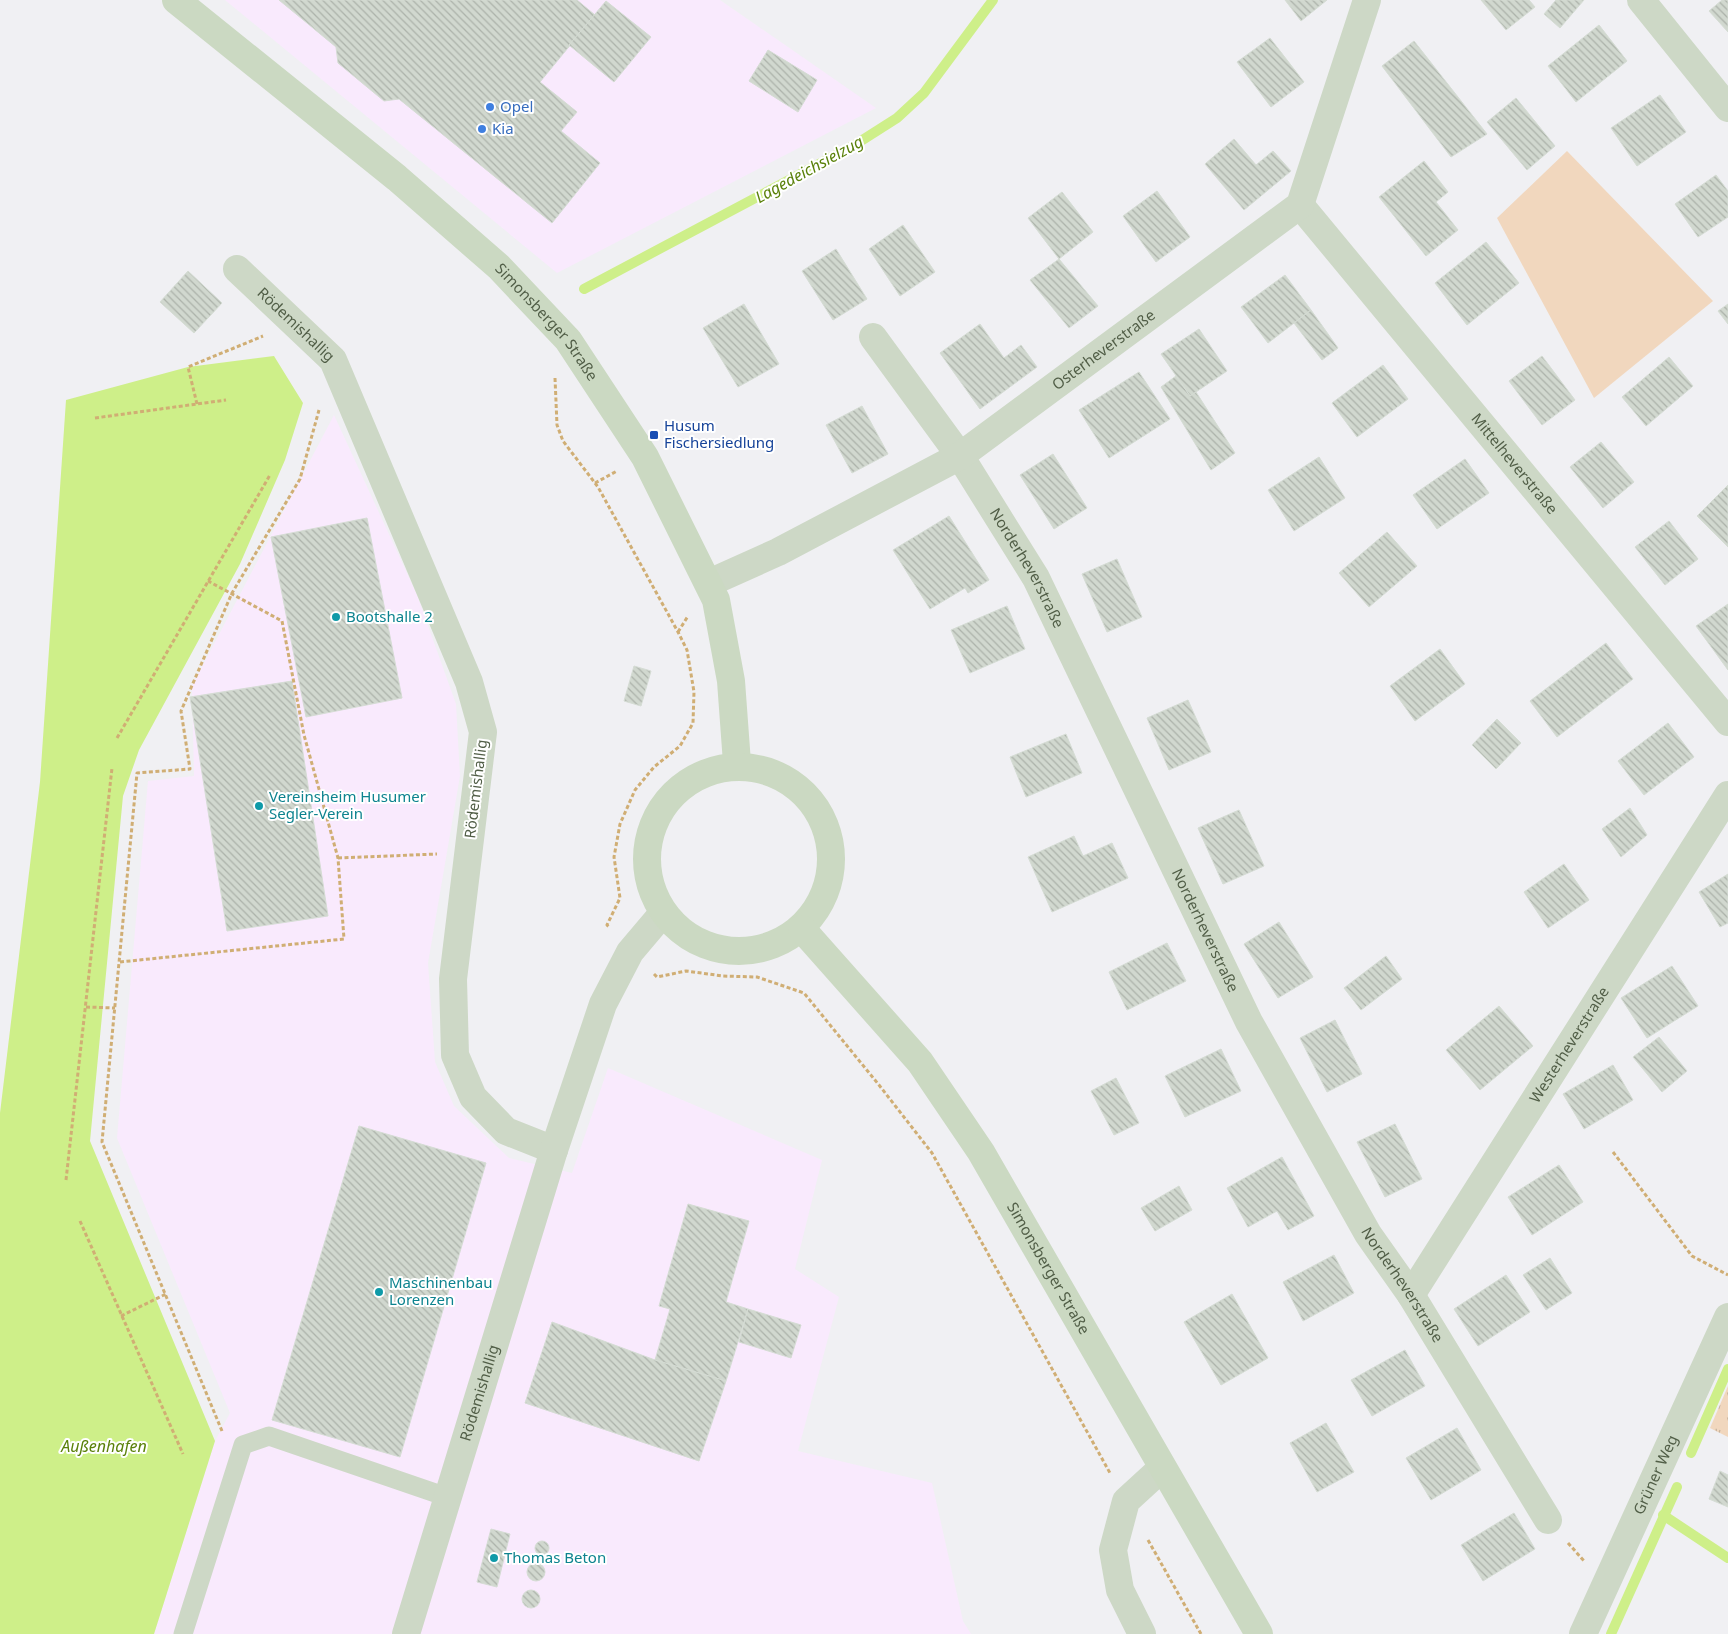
<svg xmlns="http://www.w3.org/2000/svg" width="1728" height="1634" viewBox="0 0 1728 1634" font-family="'Noto Sans',sans-serif">
<defs>
<pattern id="grass-tufts" width="24" height="20" patternUnits="userSpaceOnUse" patternTransform="scale(1.25)"><rect width="24" height="20" fill="#f1d7be"/><path d="M3 7l-1-3M5 7V3M7 7l1-3M15 17l-1-3M17 17v-4M19 17l1-3" fill="none" stroke="#c6b29c"/></pattern>
<pattern id="building-back-hatch" width="6" height="6" patternUnits="userSpaceOnUse" patternTransform="scale(1.25)"><rect width="6" height="6" fill="#d1d8cf"/><path d="M-1 5l2 2M0 0l6 6M5-1l2 2" fill="none" stroke="#acb2aa"/></pattern>
</defs>
<rect width="100%" height="100%" fill="#f0f0f3"/>
<!-- commercial -->
<g fill="#f9eafd">
<polygon points="225,0 720,0 876,108 557,273"/>
<polygon points="334,415 417,595 456,704 460,776 428,963 435,1062 454,1106 509,1158 572,1173 608,1068 822,1160 795,1269 839,1297 798,1451 932,1483 963,1621 971,1634 154,1634 215,1441 230,1413 117,1138 148,781 194,776 192,686"/>
</g>
<!-- grass -->
<polygon fill="url(#grass-tufts)" points="1728,1386 1728,1437 1710,1428"/>
<!-- garden -->
<polygon fill="#f1d7be" points="1567,151 1713,301 1594,398 1497,218"/>
<!-- water -->
<polygon fill="#ceef89" points="274,356 303,403 285,460 240,564 139,750 123,796 90,1141 215,1441 154,1634 0,1634 0,1113 40,782 66,400 188,367"/>
<g fill="none" stroke-linecap="round" stroke-linejoin="round">
<!-- stream -->
<g stroke="#ceef89" stroke-width="10">
<polyline points="584,289 853,146 897,118 924,93 993,0"/>
<polyline points="1691,1453 1728,1369"/>
<polyline points="1663,1515 1728,1558"/>
<polyline points="1611,1634 1677,1487"/>
</g>
</g>
<!-- building -->
<g fill="url(#building-back-hatch)" stroke="#d5dcd4">
<polygon points="279,0 577,0 595,15 540,82 577,112 561,131 600,163 552,223 399,99 384,101 338,63 336,47"/>
<polygon points="1285,0 1327,0 1301,21"/>
<polygon points="1481,0 1529,0 1535,7 1506,30"/>
<polygon points="1556,0 1584,0 1560,28 1544,14"/>
<polygon points="1722,0 1728,0 1728,32 1709,11"/>
<polygon points="606,1 651,37 614,82 569,45"/>
<polygon points="1599,25 1627,61 1576,102 1548,66"/>
<polygon points="1270,38 1304,82 1271,107 1237,62"/>
<polygon points="1414,41 1487,134 1451,157 1382,66"/>
<polygon points="768,50 817,80 798,112 749,81"/>
<polygon points="1660,95 1686,132 1637,166 1611,128"/>
<polygon points="1516,98 1555,146 1527,170 1487,122"/>
<polygon points="1234,139 1256,165 1273,151 1291,171 1244,210 1205,164"/>
<polygon points="1424,161 1448,192 1436,202 1458,230 1426,256 1379,197"/>
<polygon points="1716,175 1728,191 1728,217 1698,237 1675,204"/>
<polygon points="1157,191 1190,237 1156,262 1123,216"/>
<polygon points="1062,192 1093,232 1059,259 1028,218"/>
<polygon points="903,225 935,272 900,296 869,249"/>
<polygon points="1486,242 1519,283 1467,325 1435,283"/>
<polygon points="836,249 867,299 833,320 802,271"/>
<polygon points="1059,259 1098,306 1069,328 1030,280"/>
<polygon points="188,271 222,303 194,333 160,302"/>
<polygon points="1285,275 1311,310 1268,343 1241,307"/>
<polygon points="744,304 779,364 738,387 703,328"/>
<polygon points="1728,304 1728,324 1718,311"/>
<polygon points="1311,310 1338,348 1322,360 1294,323"/>
<polygon points="980,324 1004,358 1021,345 1037,367 980,409 940,353"/>
<polygon points="1199,329 1227,371 1190,396 1161,354"/>
<polygon points="1542,356 1575,400 1542,425 1509,381"/>
<polygon points="1669,357 1693,386 1646,426 1622,397"/>
<polygon points="1383,365 1408,399 1357,437 1332,403"/>
<polygon points="1139,372 1170,419 1109,458 1079,410"/>
<polygon points="1176,376 1190,396 1196,392 1235,453 1211,470 1161,387"/>
<polygon points="862,406 888,454 852,473 826,425"/>
<polygon points="1601,442 1634,482 1603,508 1570,467"/>
<polygon points="1053,454 1087,508 1054,529 1020,475"/>
<polygon points="1319,457 1345,498 1294,531 1268,490"/>
<polygon points="1465,459 1489,493 1437,529 1413,495"/>
<polygon points="1728,485 1728,547 1697,516"/>
<polygon points="949,516 989,580 968,593 965,588 930,609 893,550"/>
<polygon points="367,518 402,698 306,717 271,537"/>
<polygon points="1669,521 1698,559 1665,585 1635,547"/>
<polygon points="1387,532 1417,566 1369,607 1339,573"/>
<polygon points="1117,559 1142,617 1107,632 1082,574"/>
<polygon points="1728,604 1728,670 1696,626"/>
<polygon points="1007,606 1025,649 970,673 951,630"/>
<polygon points="1606,643 1633,679 1557,737 1530,701"/>
<polygon points="1440,649 1465,684 1415,721 1390,686"/>
<polygon points="634,666 651,671 641,706 624,701"/>
<polygon points="292,681 328,916 227,931 190,697"/>
<polygon points="1188,700 1211,752 1169,770 1147,718"/>
<polygon points="1497,719 1521,743 1496,769 1472,745"/>
<polygon points="1668,723 1694,757 1644,795 1618,761"/>
<polygon points="1066,734 1082,773 1026,797 1010,757"/>
<polygon points="1630,808 1647,835 1621,857 1602,829"/>
<polygon points="1239,810 1264,866 1223,884 1198,828"/>
<polygon points="1074,836 1083,856 1112,843 1128,878 1052,912 1028,857"/>
<polygon points="1564,864 1589,900 1548,928 1524,892"/>
<polygon points="1728,874 1728,923 1720,927 1699,892"/>
<polygon points="1279,922 1313,977 1278,998 1244,944"/>
<polygon points="1167,943 1186,981 1127,1010 1109,972"/>
<polygon points="1386,956 1402,979 1361,1010 1344,988"/>
<polygon points="1672,966 1698,1006 1647,1038 1621,998"/>
<polygon points="1499,1006 1533,1046 1480,1090 1446,1050"/>
<polygon points="1335,1020 1362,1074 1327,1092 1300,1038"/>
<polygon points="1659,1037 1687,1071 1662,1092 1633,1057"/>
<polygon points="1221,1049 1241,1091 1185,1117 1165,1076"/>
<polygon points="1613,1065 1633,1100 1584,1129 1563,1094"/>
<polygon points="1116,1078 1139,1123 1114,1135 1091,1091"/>
<polygon points="1395,1124 1422,1179 1385,1197 1357,1142"/>
<polygon points="359,1126 486,1163 400,1457 272,1420"/>
<polygon points="1282,1157 1314,1216 1288,1230 1277,1211 1248,1227 1227,1188"/>
<polygon points="1559,1165 1583,1202 1532,1235 1508,1197"/>
<polygon points="1179,1186 1192,1210 1155,1231 1141,1208"/>
<polygon points="688,1204 749,1221 726,1302 748,1309 726,1381 655,1360 670,1309 659,1306"/>
<polygon points="1334,1255 1354,1293 1303,1321 1283,1282"/>
<polygon points="1550,1258 1572,1293 1546,1310 1523,1275"/>
<polygon points="1506,1275 1530,1312 1478,1346 1454,1309"/>
<polygon points="1232,1294 1268,1358 1221,1385 1184,1322"/>
<polygon points="748,1309 801,1325 791,1358 739,1342"/>
<polygon points="552,1322 655,1360 726,1381 699,1461 525,1403"/>
<polygon points="1405,1350 1425,1386 1372,1416 1351,1380"/>
<polygon points="1326,1423 1354,1472 1317,1492 1290,1443"/>
<polygon points="1457,1428 1481,1470 1431,1500 1406,1458"/>
<polygon points="1720,1471 1728,1475 1728,1507 1709,1499"/>
<polygon points="1514,1513 1535,1549 1483,1581 1461,1545"/>
<polygon points="491,1529 510,1534 497,1587 477,1582"/>
<circle cx="542" cy="1548" r="7"/>
<circle cx="536" cy="1572" r="9"/>
<circle cx="531" cy="1599" r="9"/>
</g>
<g fill="none" stroke-linecap="round" stroke-linejoin="round">
<!-- path -->
<g stroke="#d0ae74" stroke-width="3" stroke-dasharray="4 2.5" stroke-linecap="butt">
<polyline points="555,378 557,425 563,441 598,487 678,632 687,650 694,692 693,723 680,746 654,767 635,790 620,824 614,857 620,898 607,925 610,928"/>
<polyline points="197,404 188,367 263,336"/>
<polyline points="95,418 226,400"/>
<polyline points="595,483 617,471"/>
<polyline points="678,632 688,616"/>
<polyline points="117,738 270,475"/>
<polyline points="338,858 437,854"/>
<polyline points="120,962 344,939 338,858 304,735 282,621 208,581"/>
<polyline points="654,974 657,977 686,971 723,976 757,977 804,993 879,1085 932,1153 1110,1473"/>
<polyline points="86,1007 115,1008"/>
<polyline points="1613,1152 1692,1256 1728,1275"/>
<polyline points="66,1180 112,768"/>
<polyline points="80,1221 183,1454"/>
<polyline points="121,1316 166,1294"/>
<polyline points="222,1431 102,1142 137,773 190,769 181,711 232,593 300,479 319,410"/>
<polyline points="1148,1540 1201,1634"/>
<polyline points="1568,1543 1584,1561"/>
</g>
<!-- service -->
<polyline stroke="#cdd8c6" stroke-width="19" points="183,1634 243,1445 269,1436 447,1497"/>
<!-- minor -->
<g stroke="#cdd8c6" stroke-width="28">
<polyline points="1641,0 1728,108"/>
<path id="s1" d="M1300,205L1728,722"/>
<path id="s2" d="M237,269L333,360L469,682L483,732L453,979L455,1055L473,1097L506,1131L554,1150"/>
<path id="s3" d="M873,337L960,456L1036,578L1249,1022L1368,1234L1411,1295L1548,1520"/>
<path id="s4" d="M709,583L778,552L960,456L1300,205L1367,0"/>
<path id="s5" d="M1411,1295L1728,795"/>
<path id="s6" d="M406,1634L554,1150L603,1004L630,952L663,913"/>
<polyline points="1142,1634 1120,1590 1113,1550 1126,1501 1162,1468"/>
<path id="s7" d="M1583,1634L1728,1317"/>
</g>
<!-- secondary -->
<g stroke="#cbd9c2" stroke-width="28">
<path id="s8" d="M176,0L397,178L499,267L568,340L645,457L716,600L731,681L737,763"/>
<circle cx="739" cy="859" r="92"/>
<path id="s9" d="M802,929L920,1062L981,1152L1259,1634"/>
</g>
</g>
<!-- markers -->
<g fill="#3f7fe0" stroke="#fff" stroke-width="2">
<circle cx="490" cy="107" r="5"/>
<circle cx="482" cy="129" r="5"/>
</g>
<rect fill="#1a4fb4" stroke="#fff" stroke-width="2" x="649" y="430" width="10" height="10" rx="2.5"/>
<g fill="#0f9aa8" stroke="#fff" stroke-width="2">
<circle cx="336" cy="617" r="5"/>
<circle cx="259" cy="806" r="5"/>
<circle cx="379" cy="1292" r="5"/>
<circle cx="494" cy="1558" r="5"/>
</g>
<g text-anchor="middle" stroke-width="4" stroke-linejoin="round" paint-order="stroke">
<!-- shop labels -->
<g font-size="15" fill="#366cbe" stroke="#fff" text-anchor="start">
<text x="500" y="112">Opel</text>
<text x="492" y="134">Kia</text>
</g>
<!-- street labels -->
<g font-size="15" fill="#515e47" stroke="#fff">
<text dy="5" stroke="none"><textPath href="#s8" startOffset="492">Simonsberger Straße</textPath></text>
<text dy="5" stroke="none"><textPath href="#s2" startOffset="81">Rödemishallig</textPath></text>
<text dy="5" stroke="none"><textPath href="#s4" startOffset="460">Osterheverstraße</textPath></text>
<text dy="5" stroke="none"><textPath href="#s1" startOffset="336">Mittelheverstraße</textPath></text>
<text dy="5" stroke="none"><textPath href="#s3" startOffset="278">Norderheverstraße</textPath></text>
<text transform="translate(476 789) rotate(-83)" y="5">Rödemishallig</text>
<text dy="5" stroke="none"><textPath href="#s3" startOffset="682">Norderheverstraße</textPath></text>
<text dy="5" stroke="none"><textPath href="#s5" startOffset="296">Westerheverstraße</textPath></text>
<text dy="5" stroke="none"><textPath href="#s9" startOffset="421">Simonsberger Straße</textPath></text>
<text dy="5" stroke="none"><textPath href="#s3" startOffset="1088">Norderheverstraße</textPath></text>
<text dy="5" stroke="none"><textPath href="#s6" startOffset="252">Rödemishallig</textPath></text>
<text dy="5" stroke="none"><textPath href="#s7" startOffset="175">Grüner Weg</textPath></text>
</g>
<!-- transit labels -->
<g font-size="15" fill="#164399" stroke="#fff" text-anchor="start">
<text x="664" y="431">Husum<tspan x="664" dy="17">Fischersiedlung</tspan></text>
</g>
<!-- culture labels -->
<g font-size="15" fill="#0d838f" stroke="#fff" text-anchor="start">
<text x="346" y="622">Bootshalle 2</text>
<text x="269" y="802">Vereinsheim Husumer<tspan x="269" dy="17">Segler-Verein</tspan></text>
<text x="389" y="1288">Maschinenbau<tspan x="389" dy="17">Lorenzen</tspan></text>
<text x="504" y="1563">Thomas Beton</text>
</g>
<!-- water labels -->
<g font-size="16" font-style="italic" fill="#5a810a" stroke="#fff">
<text transform="translate(809 169) rotate(-29)" y="6">Lagedeichsielzug</text>
<text x="104" y="1452">Außenhafen</text>
</g>
</g>
</svg>
